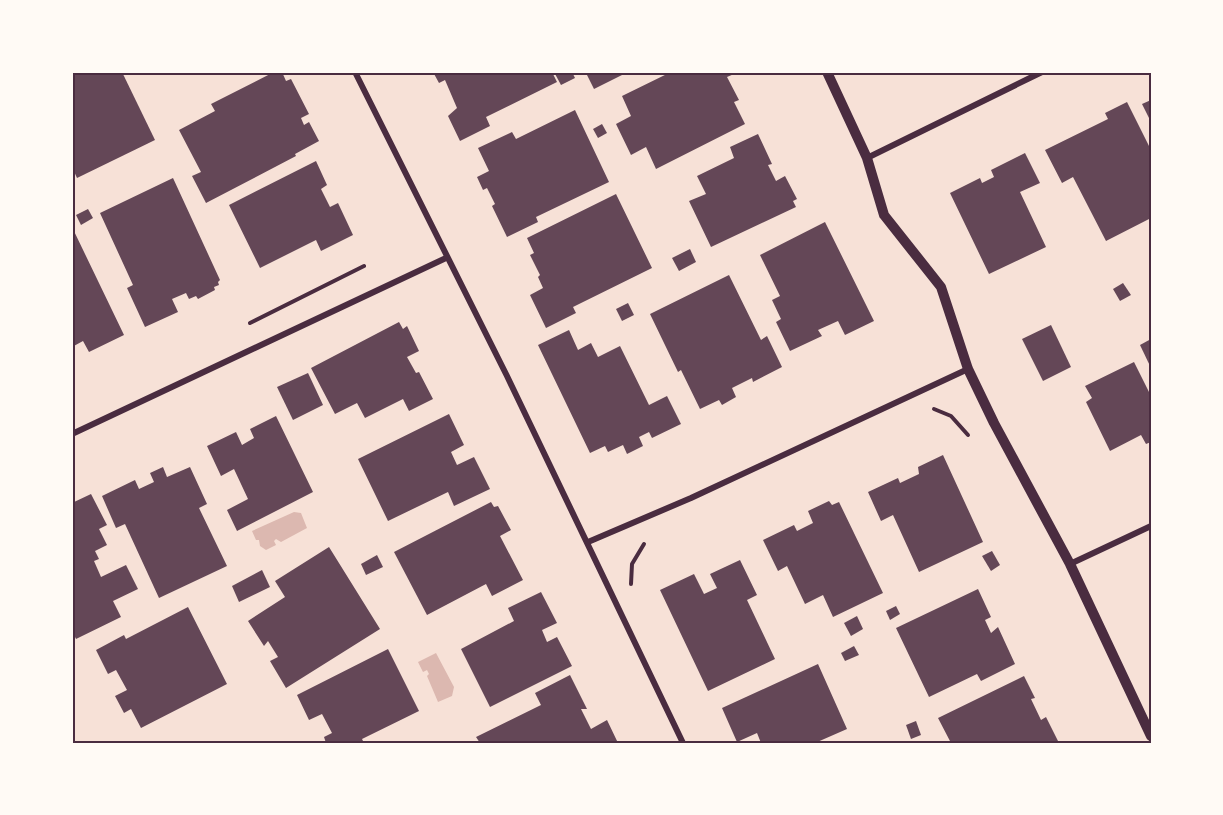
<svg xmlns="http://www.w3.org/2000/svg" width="1223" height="815" viewBox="0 0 1223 815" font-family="'Golos Text',sans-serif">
<rect width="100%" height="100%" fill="#f7e1d7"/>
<!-- water -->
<g fill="#dcb8b0">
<polygon points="294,512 301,513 307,528 281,542 276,539 274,541 276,545 266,550 260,546 259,540 256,540 252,531"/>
<polygon points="436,653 454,687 452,696 438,702 427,676 429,674 427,670 423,672 418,662"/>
</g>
<!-- building -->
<g fill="#644757">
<polygon points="72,72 122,72 155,140 77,178 72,167"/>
<polygon points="274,72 282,72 286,81 291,79 309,114 301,118 304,125 309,122 319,141 295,154 296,156 206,203 192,176 201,172 179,130 215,111 211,104"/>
<polygon points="433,72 552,72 557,82 486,117 490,126 460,141 448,116 457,108 445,80 439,83"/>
<polygon points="554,72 572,72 575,78 561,85"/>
<polygon points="592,72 623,72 624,74 594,89 587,75"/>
<polygon points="671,72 733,72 734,74 727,77 739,100 734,102 745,124 656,169 646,147 631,155 616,124 631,116 622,96"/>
<polygon points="1151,100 1151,122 1142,104"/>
<polygon points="1127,102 1151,150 1151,218 1106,241 1073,177 1062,183 1045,150 1108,119 1105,113"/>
<polygon points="575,110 609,182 536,217 538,222 507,237 492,206 495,204 487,188 483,190 477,177 489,171 478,148 512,132 516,139"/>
<polygon points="602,124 607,133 598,138 593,129"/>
<polygon points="758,134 772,164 768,165 776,181 785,176 797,199 793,201 796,207 711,247 689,201 706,194 697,176 734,158 730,147"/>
<polygon points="1025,153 1040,183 1020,192 1046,247 989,274 950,193 980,178 982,183 994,177 991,170"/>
<polygon points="316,161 327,185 321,189 330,207 338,203 353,235 321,251 316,240 260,268 229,205"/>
<polygon points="173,178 220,280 218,282 219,285 214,287 215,290 198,299 196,296 189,299 186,293 172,299 178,312 145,327 127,288 133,285 100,213"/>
<polygon points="616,194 652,268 573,307 576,313 546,328 530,295 543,288 538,277 540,275 530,255 534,253 527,238"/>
<polygon points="88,209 93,218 81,225 76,215"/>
<polygon points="825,222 874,321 845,335 838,321 818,330 822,336 790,351 776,322 781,319 772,300 780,296 760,255"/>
<polygon points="72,227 124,335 89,352 83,341 72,347"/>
<polygon points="690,249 696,262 679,271 672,258"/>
<polygon points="729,275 761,340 767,336 782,367 753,382 752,378 732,388 736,397 722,405 719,400 700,409 681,370 678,372 650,314"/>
<polygon points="1123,283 1131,295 1120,301 1113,289"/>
<polygon points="628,303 634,315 622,321 616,309"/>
<polygon points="399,322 403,329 407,326 419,351 407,357 416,373 419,372 433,399 409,411 403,399 365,418 357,403 335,414 311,368"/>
<polygon points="1051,325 1071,367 1043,381 1022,339"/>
<polygon points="569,330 578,350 591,343 598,357 620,346 649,405 667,396 681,424 652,438 649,432 639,437 643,446 627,454 623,445 608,452 605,446 590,453 538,345"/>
<polygon points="1151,339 1151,368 1140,345"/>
<polygon points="1134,362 1151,396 1151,442 1146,444 1141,435 1110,451 1086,402 1092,398 1085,386"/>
<polygon points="308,373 323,405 293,420 277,387"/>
<polygon points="449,414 464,445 451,452 457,465 474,457 490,489 454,506 448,492 388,521 358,459"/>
<polygon points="276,416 313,492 237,531 227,510 248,499 234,469 221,476 207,446 236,432 242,445 254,438 250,429"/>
<polygon points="943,455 983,542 919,572 893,515 881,521 868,492 898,478 900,483 919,474 918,467"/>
<polygon points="163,467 167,477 190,467 207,504 199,508 227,566 159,598 125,524 116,528 102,496 135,480 139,489 154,482 150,473"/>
<polygon points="91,494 107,525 99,529 107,545 95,551 99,559 94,561 101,577 126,565 138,589 113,601 121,617 76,639 72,631 72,503"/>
<polygon points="829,501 832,505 839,502 883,593 833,617 823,595 805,604 787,566 778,571 763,540 794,525 797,531 813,523 808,511"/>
<polygon points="491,502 494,507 498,506 511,530 500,536 523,580 492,596 486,584 427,615 394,552"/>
<polygon points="329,547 380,629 286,688 270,661 278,657 268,641 264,646 248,621 285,597 275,581"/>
<polygon points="992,551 1000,565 991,571 982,556"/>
<polygon points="377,555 383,567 366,575 361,564"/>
<polygon points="740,560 757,595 747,600 775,659 708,691 660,590 694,574 704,594 717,588 710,574"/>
<polygon points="262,570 270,587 239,602 232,586"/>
<polygon points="978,589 991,617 985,620 991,633 998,627 1015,664 981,681 977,674 929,697 896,628"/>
<polygon points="541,592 557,623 542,630 547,642 557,637 572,666 490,707 461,649 514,621 508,608"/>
<polygon points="896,606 900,614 890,620 886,611"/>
<polygon points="188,607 227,684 141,728 131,709 124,713 115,696 127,690 116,670 108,674 96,650 124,635 126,639"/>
<polygon points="857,616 863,629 851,636 844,623"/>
<polygon points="854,646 859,655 845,661 841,653"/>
<polygon points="388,649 419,711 362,739 364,743 326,743 324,737 332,733 322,714 309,720 297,695"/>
<polygon points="818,664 847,729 815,743 761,743 757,733 737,742 722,708"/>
<polygon points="570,675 587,709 581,709 591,729 607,720 618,743 480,743 476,737 541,705 535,693"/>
<polygon points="1024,676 1035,698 1031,699 1041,720 1046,717 1059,743 951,743 938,718"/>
<polygon points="916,721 921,735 911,739 906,725"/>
</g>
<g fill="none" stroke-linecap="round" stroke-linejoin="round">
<!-- path -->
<g stroke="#4a2c40" stroke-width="4">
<polyline points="250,323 364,266"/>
<polyline points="934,409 951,416 968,435"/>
<polyline points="631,584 632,564 644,544"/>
</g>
<!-- minor -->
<g stroke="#4a2c40" stroke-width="6">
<polyline points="355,72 507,376 683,743"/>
<polyline points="867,158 1042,72"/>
<polyline points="72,434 446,258"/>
<polyline points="588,542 691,498 968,369"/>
<polyline points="1070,564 1151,526"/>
</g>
<!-- tertiary -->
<polyline stroke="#4a2c40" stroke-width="10" points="827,72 867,158 884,215 941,287 968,369 994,423 1070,564 1151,736"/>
</g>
<!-- border -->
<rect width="1223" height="815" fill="none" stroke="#fffaf5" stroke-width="147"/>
<rect x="74" y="74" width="1076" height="668" fill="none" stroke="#4a2c40" stroke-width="2"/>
</svg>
